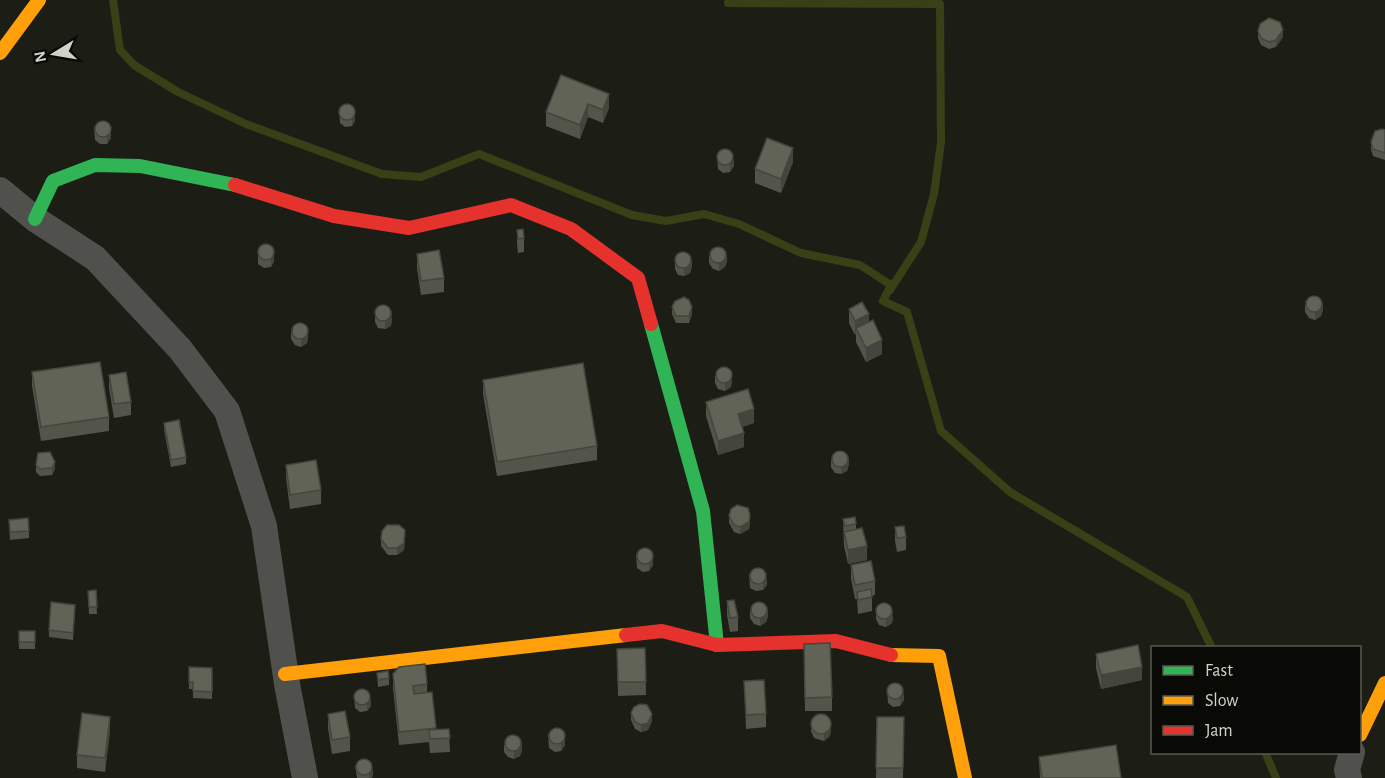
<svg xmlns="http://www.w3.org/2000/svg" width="1385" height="778" viewBox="0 0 1385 778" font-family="'Alegreya Sans',sans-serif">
<rect width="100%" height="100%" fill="#1c1e16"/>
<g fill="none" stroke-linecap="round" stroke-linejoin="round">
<!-- stream -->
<g stroke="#384016" stroke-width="8">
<polyline points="113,0 120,50 134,65 178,92 246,124 382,174 421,177 479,154 632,215 666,221 704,214 739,224 801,253 860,265 891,285 883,301 907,312 941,431 1010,492 1187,597 1212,648"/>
<polyline points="728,3 940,4 941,142 934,194 921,242 890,290"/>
<polyline points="1265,752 1276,778"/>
</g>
<!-- street -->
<g stroke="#50504d" stroke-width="26">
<polyline points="0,190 35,219 95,258 180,349 227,411 264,526 287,684 305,778"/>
<polyline points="1349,778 1347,770 1352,752"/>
</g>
<!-- fast -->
<g stroke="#30b455" stroke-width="14">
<polyline points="35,219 53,181 95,165 140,166 235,185"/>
<polyline points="651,324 703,511 717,645"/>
</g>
<!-- slow -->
<g stroke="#ff9f0a" stroke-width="14">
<polyline points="0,53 39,0"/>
<polyline points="891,655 939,656 965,778"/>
<polyline points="285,674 626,635"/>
<polyline points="1360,735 1385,683"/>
</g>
<!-- jam -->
<g stroke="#e5322d" stroke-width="14">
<polyline points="235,185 334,216 409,228 511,205 571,229 638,278 651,324"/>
<polyline points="626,635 662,631 717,645 836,641 891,655"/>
</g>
</g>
<!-- wall -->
<g fill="#53554b">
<polygon points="1258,31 1283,37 1276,47 1269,49 1261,45 1258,38"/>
<polygon points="561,75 609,108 603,123 588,117 580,139 546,126 546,112"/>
<polygon points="339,110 355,121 352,126 345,127 340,123"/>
<polygon points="94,127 111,138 107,144 100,144 95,140"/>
<polygon points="1385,130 1385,160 1373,156 1371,149 1371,142"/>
<polygon points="717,155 734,166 730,172 723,173 718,169"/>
<polygon points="793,162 781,193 755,183 755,169"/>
<polygon points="517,230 524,238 524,252 518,253 517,244"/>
<polygon points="258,250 274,261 271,267 264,268 258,264"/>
<polygon points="417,254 444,278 444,292 421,295 417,268"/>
<polygon points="709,256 727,261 725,267 719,271 713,269 709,263"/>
<polygon points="675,262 692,266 690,273 684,276 678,275 675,269"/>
<polygon points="1305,305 1323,310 1321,316 1315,320 1309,318 1305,312"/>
<polygon points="672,307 692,314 689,323 676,323 672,314"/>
<polygon points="849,309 869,322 882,354 866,362 856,342 856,334 855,335 849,323"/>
<polygon points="375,315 392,319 391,326 385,329 378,328 375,322"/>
<polygon points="291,332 308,337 307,343 301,347 295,345 291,339"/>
<polygon points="32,372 109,417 109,431 41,441 32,386"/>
<polygon points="109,375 131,402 131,415 114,418 109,388"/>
<polygon points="715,376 732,380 731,387 725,391 718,389 715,383"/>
<polygon points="483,380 597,446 597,460 497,476 483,394"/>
<polygon points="706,402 754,423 742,427 744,447 718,455 706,416"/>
<polygon points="164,423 186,457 186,464 171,467 164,430"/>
<polygon points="831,460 849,464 847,471 841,474 835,473 831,467"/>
<polygon points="55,462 55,469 52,475 40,476 36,472 36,465"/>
<polygon points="286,465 321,490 321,504 290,509 286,478"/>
<polygon points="729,516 750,522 749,529 740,534 734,532 729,523"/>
<polygon points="843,519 856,524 856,529 867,560 848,564 844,546"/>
<polygon points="9,520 29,531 29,538 10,540"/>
<polygon points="895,527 906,537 906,550 897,552 895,541"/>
<polygon points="405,537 404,550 397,555 388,555 381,546 381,539"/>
<polygon points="636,554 653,565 649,571 643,572 637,568"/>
<polygon points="851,565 875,581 875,595 872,596 872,611 858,614 857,599 855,599 851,579"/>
<polygon points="749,574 767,585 763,590 756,591 750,588"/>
<polygon points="96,590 97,614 89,614 88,591"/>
<polygon points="727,601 738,617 738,631 730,632 727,615"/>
<polygon points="750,611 768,616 766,622 760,626 754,624 750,618"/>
<polygon points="75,612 73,640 49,637 49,630"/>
<polygon points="876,612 893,617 892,623 886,627 879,625 876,619"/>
<rect x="19" y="631" width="16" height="18"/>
<polygon points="804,644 832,697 832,711 805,711"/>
<polygon points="645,648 646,695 618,696 617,649"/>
<polygon points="1096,654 1142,680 1101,689 1096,668"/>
<polygon points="189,667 212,668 212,699 193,698 193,689 189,689"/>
<polygon points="377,673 389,678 389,685 378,687"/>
<polygon points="393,674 427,684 427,692 432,692 436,729 449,729 450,752 430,753 429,742 399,745 393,688"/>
<polygon points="744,681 766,714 766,727 746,729"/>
<polygon points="887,689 904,700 900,706 893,707 888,703"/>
<polygon points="354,695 371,706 367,711 360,712 355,708"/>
<polygon points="631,713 652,721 648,730 641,732 635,729 631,720"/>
<polygon points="328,714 350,737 350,751 332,754 328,728"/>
<polygon points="877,717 904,717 903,778 876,778"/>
<polygon points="811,724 831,729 830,736 824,741 814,738 811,731"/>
<polygon points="110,731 105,772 77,768 77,755"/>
<polygon points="548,734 565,745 561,751 555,752 549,748"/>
<polygon points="504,745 522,749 520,756 514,759 508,757 504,752"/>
<polygon points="1039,757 1121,778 1040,778"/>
<polygon points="355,765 373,776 371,778 357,778"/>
</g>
<!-- shaded-wall -->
<g fill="#44453d">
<polygon points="1283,30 1283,37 1276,47 1276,40"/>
<polygon points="609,94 609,108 603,123 603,110"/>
<polygon points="588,104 588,117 580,139 580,125"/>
<polygon points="355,114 355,121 352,126 352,119"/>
<polygon points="111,131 111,138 107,144 107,137"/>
<polygon points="793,148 793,162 781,193 781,179"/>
<polygon points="734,159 734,166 730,172 730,165"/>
<polygon points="274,254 274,261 271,267 271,260"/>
<polygon points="727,254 727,261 725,267 719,271 719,264"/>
<polygon points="692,259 692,266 690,273 684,276 684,269"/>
<polygon points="1323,303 1323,310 1321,316 1315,320 1315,313"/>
<polygon points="692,307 692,314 689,323 689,316"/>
<polygon points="392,312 391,326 385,329 385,322"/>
<polygon points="869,314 869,328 856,328 856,334 855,335 855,321"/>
<polygon points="308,330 308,337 307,343 301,347 301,340"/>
<polygon points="882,340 882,354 866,362 866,348"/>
<polygon points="732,373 731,387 725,391 725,383"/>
<polygon points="754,409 754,423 738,428 738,414"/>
<polygon points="744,433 744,447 718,455 718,441"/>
<polygon points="849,457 849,464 847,471 841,474 841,467"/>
<polygon points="55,462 55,469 52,475 52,468"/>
<polygon points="750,515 749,529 740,534 740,527"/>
<polygon points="405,530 404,550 397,555 397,548"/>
<polygon points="867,546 867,560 848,564 848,550"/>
<polygon points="653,558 653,565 649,571 649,564"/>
<polygon points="767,578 767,585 763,590 763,583"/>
<polygon points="768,609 768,616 766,622 760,626 760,619"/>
<polygon points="893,610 892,623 886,627 886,620"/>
<polygon points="1142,667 1142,680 1101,689 1101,675"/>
<polygon points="904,693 904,700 900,706 900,699"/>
<polygon points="371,699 371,706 367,711 367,704"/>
<polygon points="652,714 652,721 648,730 641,732 641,725"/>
<polygon points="110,717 110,731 105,772 105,758"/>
<polygon points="831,722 830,736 824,741 824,734"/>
<polygon points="565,738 565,745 561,751 561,744"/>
<polygon points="522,742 522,749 520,756 514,759 514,752"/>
<polygon points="373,769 373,776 371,778 369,778 369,774"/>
</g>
<!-- building -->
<g fill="#616357" stroke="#44453d" stroke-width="1.5">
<polygon points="1269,18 1280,22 1283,30 1276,40 1269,42 1261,38 1258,31 1260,24"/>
<polygon points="561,75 609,94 603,110 588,104 580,125 546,112"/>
<circle cx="347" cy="112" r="8"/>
<circle cx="103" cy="129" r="8"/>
<polygon points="1382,129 1385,130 1385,153 1373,149 1371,142 1375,131"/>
<polygon points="767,138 793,148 781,179 755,169"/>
<circle cx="725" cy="157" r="8"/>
<polygon points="523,229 524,238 518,239 517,230"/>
<circle cx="266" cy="252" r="8"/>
<circle cx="718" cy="255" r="8"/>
<polygon points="439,250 444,278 421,281 417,254"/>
<circle cx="683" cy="260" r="8"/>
<circle cx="1314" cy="304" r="8"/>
<polygon points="684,297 689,300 692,307 689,316 676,316 672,307 675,301"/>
<polygon points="862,302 869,314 855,321 849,309"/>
<circle cx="383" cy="313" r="8"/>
<polygon points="873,320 882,340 866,348 856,328"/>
<circle cx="300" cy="331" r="8"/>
<polygon points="100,362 109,417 41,427 32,372"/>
<polygon points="583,363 597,446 497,462 483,380"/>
<circle cx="724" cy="375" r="8"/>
<polygon points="126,372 131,402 114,404 109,375"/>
<polygon points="748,389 754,409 738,414 744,433 718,441 706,402"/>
<polygon points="179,420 186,457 171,460 164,423"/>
<circle cx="840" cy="459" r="8"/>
<polygon points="50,452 55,462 52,468 40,469 36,465 38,453"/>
<polygon points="316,460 321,490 290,495 286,465"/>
<polygon points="737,505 748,508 750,515 749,522 740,527 734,525 729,516 731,509"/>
<polygon points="855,517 856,524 845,526 843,519"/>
<polygon points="28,518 29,531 10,532 9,520"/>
<polygon points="387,525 399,525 405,530 404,543 397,548 388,548 381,539 382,531"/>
<polygon points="904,526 906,537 897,538 895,527"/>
<polygon points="862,528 867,546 848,550 844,532"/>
<circle cx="645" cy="556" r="8"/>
<polygon points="871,561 875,581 855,585 851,565"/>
<circle cx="758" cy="576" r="8"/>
<polygon points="871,589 872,597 858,600 857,592"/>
<polygon points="96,590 97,607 89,607 88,591"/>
<polygon points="734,600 738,617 730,618 727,601"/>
<circle cx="759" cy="610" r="8"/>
<polygon points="51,602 75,605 73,633 49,630"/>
<circle cx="884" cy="611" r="8"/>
<rect x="19" y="631" width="16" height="11"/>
<polygon points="830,643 832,697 805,698 804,644"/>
<polygon points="1138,645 1142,667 1101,675 1096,654"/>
<polygon points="645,648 646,682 618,682 617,649"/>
<polygon points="425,664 427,684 413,686 414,694 432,692 436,728 399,732 393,674 399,667"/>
<polygon points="189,667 212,668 212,692 193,691 193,682 189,682"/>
<polygon points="388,671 389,678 378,680 377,673"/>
<polygon points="764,680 766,714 746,715 744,681"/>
<circle cx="895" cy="691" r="8"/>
<circle cx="362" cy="697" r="8"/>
<polygon points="640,704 647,705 652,714 648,723 641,725 635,722 631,713 634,707"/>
<polygon points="345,711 350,737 332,740 328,714"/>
<polygon points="82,713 110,717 105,758 77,755"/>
<circle cx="821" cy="724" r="10"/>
<polygon points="877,717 904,717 903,768 876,768"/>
<circle cx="557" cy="736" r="8"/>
<polygon points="449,729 450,738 430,739 429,730"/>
<circle cx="513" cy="743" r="8"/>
<polygon points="1116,745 1121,778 1042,778 1039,757"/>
<circle cx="364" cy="767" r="8"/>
</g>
<!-- legend -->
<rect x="1151" y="646" width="210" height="108" fill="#090a05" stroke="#595a53" stroke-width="1.5"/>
<rect x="1163" y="666" width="30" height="9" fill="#30b455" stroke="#595a53" stroke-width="1.5"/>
<text x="1205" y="676" font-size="18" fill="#d1d3c9">Fast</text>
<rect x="1163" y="696" width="30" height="9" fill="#ff9f0a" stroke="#595a53" stroke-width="1.5"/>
<text x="1205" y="706" font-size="18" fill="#d1d3c9">Slow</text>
<rect x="1163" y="726" width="30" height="9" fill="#e5322d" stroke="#595a53" stroke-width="1.5"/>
<text x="1205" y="736" font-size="18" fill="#d1d3c9">Jam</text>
<!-- north arrow -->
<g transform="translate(54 54) rotate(259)" stroke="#090a05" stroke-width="4.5" paint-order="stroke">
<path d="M0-4.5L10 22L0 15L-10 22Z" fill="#d1d3c9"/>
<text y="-9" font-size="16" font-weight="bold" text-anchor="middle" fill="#d1d3c9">N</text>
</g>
</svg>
